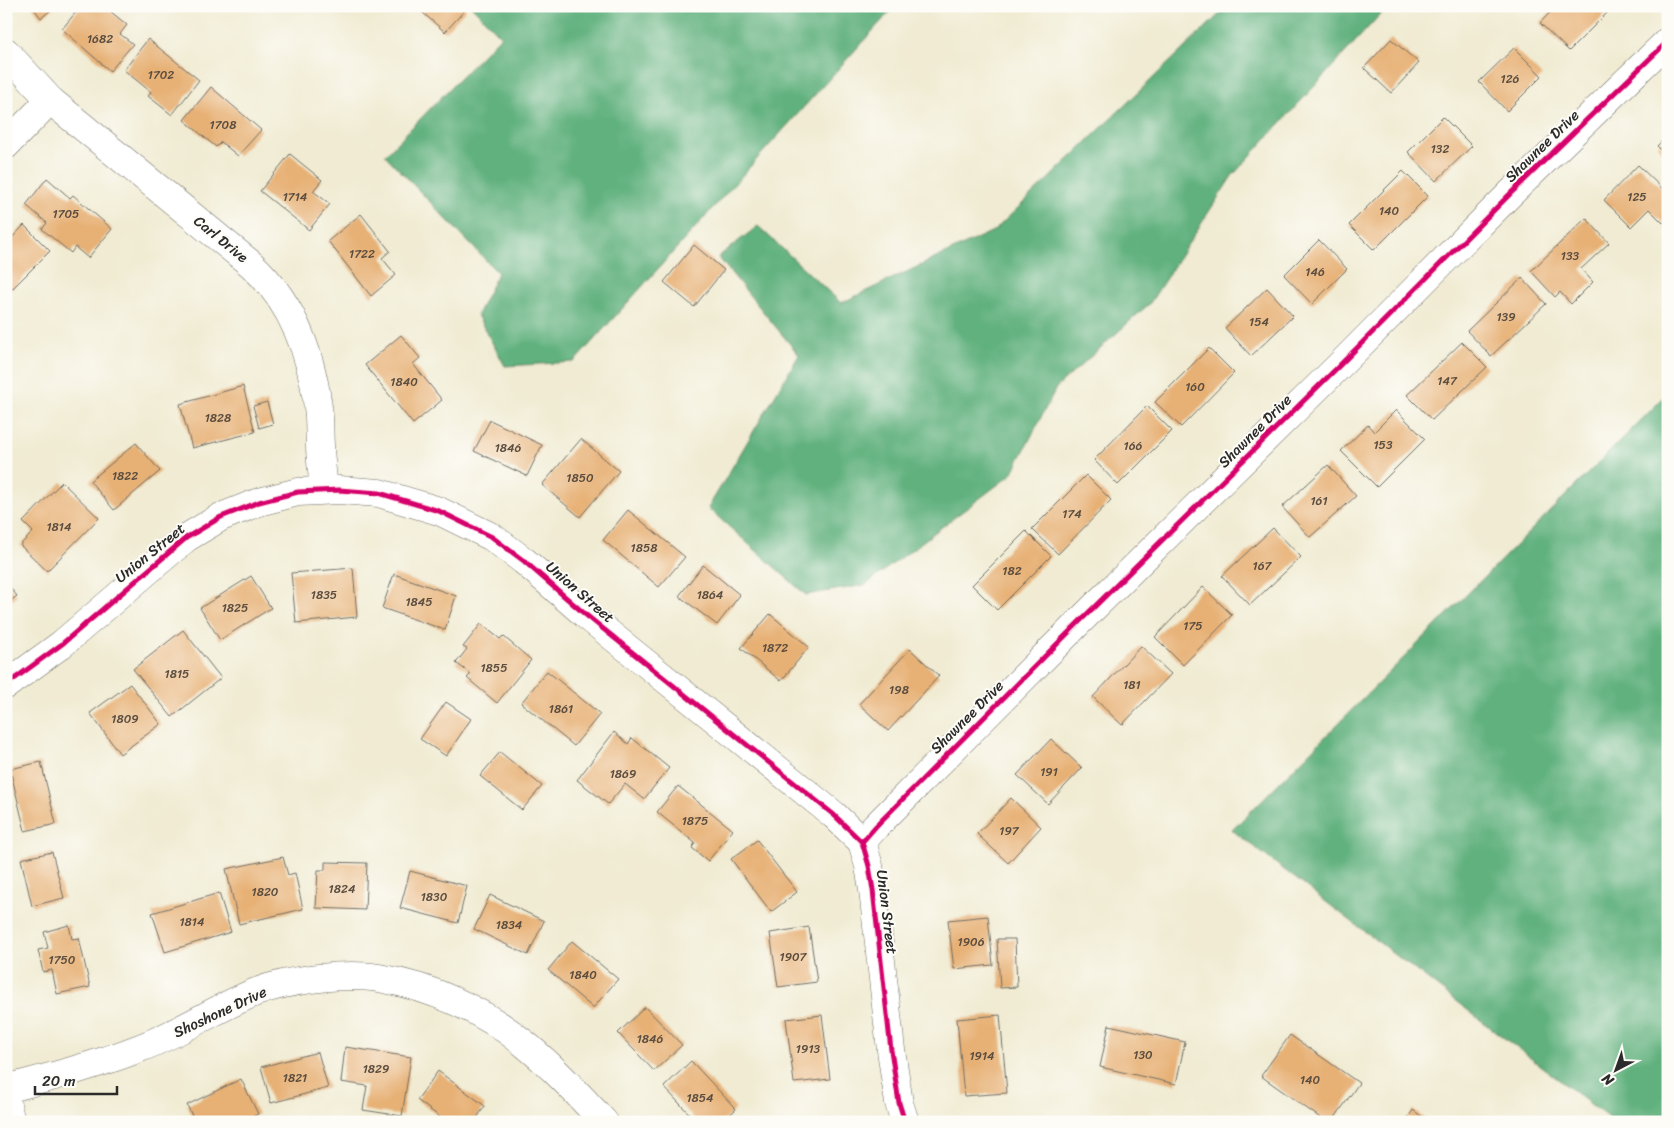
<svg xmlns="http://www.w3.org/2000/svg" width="1674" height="1128" viewBox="0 0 1674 1128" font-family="Sriracha,sans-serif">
<rect width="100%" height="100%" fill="#fdfcf7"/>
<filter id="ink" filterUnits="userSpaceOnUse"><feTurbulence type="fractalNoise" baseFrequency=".02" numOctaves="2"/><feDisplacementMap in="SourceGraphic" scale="10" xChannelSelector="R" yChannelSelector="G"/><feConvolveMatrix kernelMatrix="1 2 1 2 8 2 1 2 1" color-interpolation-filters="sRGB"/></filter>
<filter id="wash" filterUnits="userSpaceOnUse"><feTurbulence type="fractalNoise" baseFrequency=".0096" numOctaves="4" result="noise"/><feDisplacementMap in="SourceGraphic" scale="20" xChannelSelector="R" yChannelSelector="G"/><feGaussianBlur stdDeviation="1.12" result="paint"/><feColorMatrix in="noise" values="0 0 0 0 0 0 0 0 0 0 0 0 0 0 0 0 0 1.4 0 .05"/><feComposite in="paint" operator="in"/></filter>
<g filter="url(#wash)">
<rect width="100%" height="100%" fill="#f0ebd2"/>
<!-- forest -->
<g fill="#61b17e" stroke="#466e54">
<polygon points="471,6 895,6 574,362 505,366 477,315 498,273 385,155 501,36"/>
<polygon points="1228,6 1388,6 1232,176 1150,303 1056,388 1012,474 865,585 806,595 708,508 799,355 718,257 758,226 841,303 995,230"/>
<polygon points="1668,393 1668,1122 1614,1122 1232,830"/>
</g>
<g id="blocks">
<!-- building -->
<g fill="#e7b176">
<polygon points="32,6 56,6 41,18"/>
<polygon points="81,6 104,6 127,25 120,34 133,44 110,71 62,29"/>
<polygon points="415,6 463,6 466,9 445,32"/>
<polygon points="1556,6 1614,6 1569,51 1540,23"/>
<polygon points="148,39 199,80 172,115 148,96 151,92 124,70"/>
<polygon points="1391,39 1419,63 1391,93 1364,68"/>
<polygon points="1514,48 1542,76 1507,111 1479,82"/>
<polygon points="211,87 261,130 238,156 221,142 216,147 184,120"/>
<polygon points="1443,117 1472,146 1436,181 1408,152"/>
<polygon points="1668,135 1668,157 1657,146"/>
<polygon points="290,154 322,180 313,191 330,204 309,230 260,191"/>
<polygon points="1638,165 1668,194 1668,218 1663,223 1649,209 1631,227 1604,200"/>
<polygon points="1403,171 1428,196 1374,250 1349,225"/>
<polygon points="47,178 70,198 73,195 112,229 88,258 75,247 71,253 42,229 47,223 26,205"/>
<polygon points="361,214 390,251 382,258 396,275 371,296 328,241"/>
<polygon points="1586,218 1609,243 1581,269 1593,282 1571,304 1560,292 1555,297 1531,271"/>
<polygon points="24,225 50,251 6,295 6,236 10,240"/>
<polygon points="1319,240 1347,269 1312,304 1284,275"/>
<polygon points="694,245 724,270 694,307 664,282"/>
<polygon points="1522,278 1546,304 1491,356 1467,331"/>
<polygon points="1267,288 1293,316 1251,356 1225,328"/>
<polygon points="401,335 420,358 413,364 442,400 413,424 365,365"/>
<polygon points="1462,342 1487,367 1432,420 1407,395"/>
<polygon points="1209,348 1234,373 1181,427 1155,402"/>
<polygon points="243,386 255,432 192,448 180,404"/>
<polygon points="267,402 273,424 259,428 253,406"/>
<polygon points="1147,406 1172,431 1118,485 1094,460"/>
<polygon points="1396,410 1425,439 1377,487 1341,451 1368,425 1374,432"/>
<polygon points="490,420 542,445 527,476 474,451"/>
<polygon points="581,439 619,471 580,517 542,485"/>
<polygon points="136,443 160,471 114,510 90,481"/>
<polygon points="1328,465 1356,496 1310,537 1282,507"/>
<polygon points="1086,475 1111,500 1058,554 1032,529"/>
<polygon points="62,482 99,518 47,571 20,545 33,532 23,522"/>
<polygon points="628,510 685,557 659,587 603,540"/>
<polygon points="1273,528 1301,557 1250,605 1222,576"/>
<polygon points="1026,531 1051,556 997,610 972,585"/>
<polygon points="703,565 740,595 717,625 679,596"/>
<polygon points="353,568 357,617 296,623 291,573"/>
<polygon points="394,574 456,596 445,630 382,608"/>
<polygon points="251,576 271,608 220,640 200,608"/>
<polygon points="6,583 17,596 6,604"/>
<polygon points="1203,587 1232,615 1183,665 1155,637"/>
<polygon points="770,614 809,647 781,681 741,648"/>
<polygon points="481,624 500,639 503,636 531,660 497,703 467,678 471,674 456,663 467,649 463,647"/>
<polygon points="183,630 221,678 172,717 133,669"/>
<polygon points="1141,646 1171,674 1122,725 1093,697"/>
<polygon points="910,649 939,676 888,731 859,704"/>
<polygon points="547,671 600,714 574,746 521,703"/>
<polygon points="130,684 161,724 120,754 90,713"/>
<polygon points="446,702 471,719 446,756 420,739"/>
<polygon points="614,732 628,744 632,738 669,768 644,799 625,784 608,804 577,780"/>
<polygon points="1051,739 1082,768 1048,804 1017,775"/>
<polygon points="500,752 542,786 522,810 480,776"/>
<polygon points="41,762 56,824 25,831 10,769"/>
<polygon points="678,786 733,830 708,861 692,848 695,843 657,812"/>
<polygon points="1011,798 1041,827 1008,863 977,834"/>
<polygon points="757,840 797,892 771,912 731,859"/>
<polygon points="52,852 64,898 32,906 21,859"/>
<polygon points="283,857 288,875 295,873 303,909 239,924 226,869"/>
<polygon points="325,862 367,863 365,910 316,908 318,870 325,870"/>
<polygon points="410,871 467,886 458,923 400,908"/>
<polygon points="219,893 231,932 165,952 152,913"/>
<polygon points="490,895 544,921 528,955 474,929"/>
<polygon points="988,916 993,965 954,969 948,920"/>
<polygon points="69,925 72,939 79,938 90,987 57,994 52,970 43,972 38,950 48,948 44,932"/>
<polygon points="809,927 817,982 778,987 770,933"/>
<polygon points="997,939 1015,939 1017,987 1000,988"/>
<polygon points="572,941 618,979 593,1008 548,970"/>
<polygon points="645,1007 682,1045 654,1071 618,1033"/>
<polygon points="822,1015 830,1079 794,1083 786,1019"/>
<polygon points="1000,1015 1007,1093 964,1096 957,1019"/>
<polygon points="1109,1025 1185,1042 1176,1084 1100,1067"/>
<polygon points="1290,1035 1359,1083 1332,1122 1326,1122 1261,1076"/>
<polygon points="345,1047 411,1057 402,1116 363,1110 367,1086 341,1082"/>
<polygon points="318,1052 328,1088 271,1103 261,1067"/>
<polygon points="691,1061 736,1109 722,1122 697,1122 664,1087"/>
<polygon points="438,1071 485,1106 474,1122 438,1122 441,1118 417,1100"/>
<polygon points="241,1079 258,1114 242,1122 195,1122 187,1105"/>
<polygon points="1413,1110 1429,1122 1405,1122"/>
</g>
</g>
</g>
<g filter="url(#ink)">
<use href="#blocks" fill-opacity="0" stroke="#706e65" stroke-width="1"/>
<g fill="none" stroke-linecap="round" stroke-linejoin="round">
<!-- minor casing -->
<g stroke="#706e65" stroke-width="29">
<g id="minor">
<path d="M6,52L50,100L252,265C292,302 311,353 318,407C320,419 319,432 320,445C320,460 323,475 324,490"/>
<polyline points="6,145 50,100"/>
<polyline points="6,685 62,644 186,538 221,517 259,502 298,492 339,490 379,493 439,511 492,537 524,561 586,615 834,815 862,842 869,866 873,890 891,1050 899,1103 905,1122"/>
<polyline points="862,842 876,826 1077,624 1339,366 1511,193 1668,41"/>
<path d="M6,1089C51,1077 97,1065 140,1048C180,1033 216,1008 256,992C288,980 345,972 379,978C432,987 485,1011 526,1045C554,1068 579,1095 604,1122"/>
<polyline points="6,1101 11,1122"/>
</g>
</g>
<!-- minor -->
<use href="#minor" stroke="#fff" stroke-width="28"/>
<!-- cycleway casing -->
<g stroke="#fdfcf7" stroke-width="8">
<g id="cycleway">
<polyline points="6,685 62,644 186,538 221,517 259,502 298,492 339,490 379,493 439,511 492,537 524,561 586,615 834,815 862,842 869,866 873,890 891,1050 899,1103 905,1122"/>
<polyline points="862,842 876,826 1077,624 1339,366 1511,193 1668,41"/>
</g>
</g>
<!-- cycleway -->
<use href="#cycleway" stroke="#d6006c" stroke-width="5"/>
</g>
</g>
<g text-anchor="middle" stroke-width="4" stroke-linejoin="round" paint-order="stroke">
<!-- number labels -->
<g font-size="12" fill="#5a4c3e">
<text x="100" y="43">1682</text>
<text x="161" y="79">1702</text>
<text x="1510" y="83">126</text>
<text x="223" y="129">1708</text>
<text x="1440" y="153">132</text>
<text x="295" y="201">1714</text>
<text x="1637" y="201">125</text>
<text x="1389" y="215">140</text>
<text x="66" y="218">1705</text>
<text x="362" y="258">1722</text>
<text x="1570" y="260">133</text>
<text x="1315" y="276">146</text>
<text x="1506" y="321">139</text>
<text x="1259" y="326">154</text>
<text x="1447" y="385">147</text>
<text x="404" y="386">1840</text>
<text x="1195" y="391">160</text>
<text x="218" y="422">1828</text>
<text x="1383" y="449">153</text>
<text x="1133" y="450">166</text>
<text x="508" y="452">1846</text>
<text x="125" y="480">1822</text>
<text x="580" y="482">1850</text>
<text x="1319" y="505">161</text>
<text x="1072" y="518">174</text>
<text x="59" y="531">1814</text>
<text x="644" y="552">1858</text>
<text x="1262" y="570">167</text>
<text x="1012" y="575">182</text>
<text x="324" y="599">1835</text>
<text x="710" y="599">1864</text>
<text x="419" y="606">1845</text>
<text x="235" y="612">1825</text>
<text x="1193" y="630">175</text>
<text x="775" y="652">1872</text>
<text x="494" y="672">1855</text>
<text x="177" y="678">1815</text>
<text x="1132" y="689">181</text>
<text x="899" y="694">198</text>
<text x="561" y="713">1861</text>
<text x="125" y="723">1809</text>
<text x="1049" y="776">191</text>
<text x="623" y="778">1869</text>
<text x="695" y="825">1875</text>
<text x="1009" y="835">197</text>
<text x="342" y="893">1824</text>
<text x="265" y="896">1820</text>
<text x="434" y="901">1830</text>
<text x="192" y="926">1814</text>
<text x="509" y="929">1834</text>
<text x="971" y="946">1906</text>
<text x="793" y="961">1907</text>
<text x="62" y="964">1750</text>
<text x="583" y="979">1840</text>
<text x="650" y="1043">1846</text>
<text x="808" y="1053">1913</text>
<text x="1143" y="1059">130</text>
<text x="982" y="1060">1914</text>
<text x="376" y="1073">1829</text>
<text x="295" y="1082">1821</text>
<text x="1310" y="1084">140</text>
<text x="700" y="1102">1854</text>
</g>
<!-- street labels -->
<g font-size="15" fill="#2b2b2b" stroke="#fdfcf7">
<text transform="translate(1542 146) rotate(-44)" y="5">Shawnee Drive</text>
<text transform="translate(221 239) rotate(39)" y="5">Carl Drive</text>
<text transform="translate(1255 431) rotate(-45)" y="5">Shawnee Drive</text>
<text transform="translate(150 553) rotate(-39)" y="5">Union Street</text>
<text transform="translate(580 592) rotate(41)" y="5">Union Street</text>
<text transform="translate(967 717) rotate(-45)" y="5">Shawnee Drive</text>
<text transform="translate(887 912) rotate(83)" y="5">Union Street</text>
<text transform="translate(220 1012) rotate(-25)" y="5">Shoshone Drive</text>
</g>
</g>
<!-- margin -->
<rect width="1674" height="1128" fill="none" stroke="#fdfcf7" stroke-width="25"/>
<!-- north arrow -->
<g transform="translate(1616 1070) rotate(221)" stroke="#fdfcf7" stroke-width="4" paint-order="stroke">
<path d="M0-4L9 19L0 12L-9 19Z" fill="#2b2b2b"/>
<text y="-8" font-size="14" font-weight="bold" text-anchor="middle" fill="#2b2b2b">N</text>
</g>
<!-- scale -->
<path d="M35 1086v8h82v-8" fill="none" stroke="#2b2b2b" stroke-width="2.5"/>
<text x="42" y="1086" font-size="15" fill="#2b2b2b" stroke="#fdfcf7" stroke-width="4" paint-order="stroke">20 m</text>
</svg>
